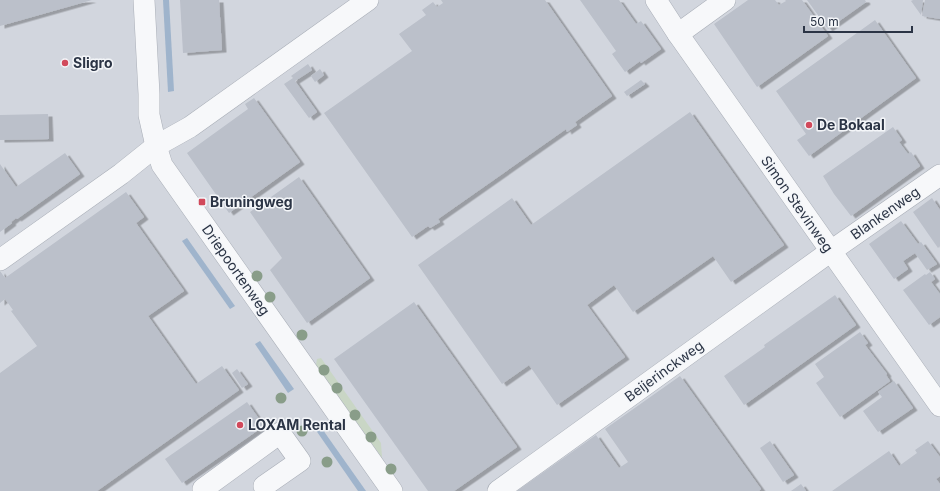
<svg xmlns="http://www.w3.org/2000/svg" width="940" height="491" viewBox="0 0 940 491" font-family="Inter,sans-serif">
<defs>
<filter id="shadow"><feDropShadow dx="4.5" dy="2.5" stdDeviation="0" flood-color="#0004"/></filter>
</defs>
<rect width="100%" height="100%" fill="#e4e7ec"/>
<!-- built -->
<rect fill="#d2d6de" x="0" y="0" width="940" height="491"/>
<!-- green -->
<polygon fill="#c9d6c5" points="321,358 381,443 382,458 316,365 317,359"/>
<!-- water -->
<g fill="#9fb4cc">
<polygon points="163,0 169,0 174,91 168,92"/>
<polygon points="187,238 235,306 230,309 182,241"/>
<polygon points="260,341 294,389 288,393 255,344"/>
<polygon points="318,423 366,491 358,491 313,426"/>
</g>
<!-- building -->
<g fill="#bbc0ca" filter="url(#shadow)">
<polygon points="0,0 92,0 0,26"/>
<polygon points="180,0 219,0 222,50 183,53"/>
<polygon points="441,0 545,0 612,96 575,122 577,125 567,132 566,129 438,219 440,222 430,228 428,226 412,237 324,113 412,51 399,34 426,15 422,10 433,2 437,7 443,3"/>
<polygon points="580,0 619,0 636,24 641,21 661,49 641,63 640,61 625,72 612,54 616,51"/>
<polygon points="748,0 775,0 779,5 786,1 785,0 802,0 828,36 757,87 714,24"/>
<polygon points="807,0 865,0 866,2 828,29"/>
<polygon points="913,0 923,0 921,15 911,1"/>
<polygon points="925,0 940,0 940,19 922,16"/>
<polygon points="875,20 916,78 809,156 797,140 806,134 776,91"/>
<polygon points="308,64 312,70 295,81 317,112 309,118 284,84 293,78 291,76"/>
<polygon points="320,69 324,75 315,82 311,76"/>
<polygon points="641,80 645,84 627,96 624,92"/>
<polygon points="254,98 300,162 229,213 187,153 248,109 245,104"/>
<polygon points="690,112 784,245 731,282 713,256 633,312 614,285 587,305 625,357 557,405 529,365 502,384 418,265 512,198 531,225"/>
<polygon points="48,114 49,139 0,140 0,115"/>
<polygon points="893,127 902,140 899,142 908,154 911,152 920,166 851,216 834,194 823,176"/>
<polygon points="65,153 80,174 17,219 16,218 11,222 12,223 0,232 0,164 16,187"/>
<polygon points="299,177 370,278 307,323 270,270 282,258 250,212"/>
<polygon points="126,192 144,217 136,223 184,291 148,316 196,384 222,366 239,390 97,491 0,491 0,373 37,346 11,311 13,310 5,299 0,303 0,271 5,278"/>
<polygon points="932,198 940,210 940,246 938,248 913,212"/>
<polygon points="901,221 918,244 921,242 937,264 927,270 915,253 903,261 908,269 894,279 869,244"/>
<polygon points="930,272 935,279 931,282 940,294 940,317 929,325 903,290 925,274 926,275"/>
<polygon points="835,295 856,325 744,405 724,376 765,347 764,345"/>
<polygon points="414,302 517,447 454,491 428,491 334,359"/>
<polygon points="860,332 868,343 865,345 887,374 886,375 890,381 840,417 816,383 824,377 815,364"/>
<polygon points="237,369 248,384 242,388 232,373"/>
<polygon points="680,376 761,489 759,491 517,491 596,435 619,468 628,462 605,429"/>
<polygon points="894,381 913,408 878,432 863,411 882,397 878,392"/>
<polygon points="247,402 264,426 182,483 165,459"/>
<polygon points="770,441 794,475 783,482 760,448"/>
<polygon points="928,441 940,457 940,476 936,479 940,484 940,491 832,491 889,451 899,466 917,453 915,450"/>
<polygon points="801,484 806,491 791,491"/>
</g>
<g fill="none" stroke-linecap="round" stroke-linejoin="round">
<!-- minor casing -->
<g stroke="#a9aeb7" stroke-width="22">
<g id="minor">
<polyline points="144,0 149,94 149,115 156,146 162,165 392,491"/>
<polyline points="656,0 678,34 940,406"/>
<polyline points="678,34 725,0"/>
<polyline points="0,260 121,174 156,146 190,127 368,0"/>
<polyline points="204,491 203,489 280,433 300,461 264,486"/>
<polyline points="498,491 831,251 940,175"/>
</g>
</g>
<!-- minor -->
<use href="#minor" stroke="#f7f8fa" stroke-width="21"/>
</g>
<!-- trees -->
<g fill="#899d89">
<circle cx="257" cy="276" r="5.5"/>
<circle cx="270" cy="297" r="5.5"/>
<circle cx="302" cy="335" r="5.5"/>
<circle cx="324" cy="370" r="5.5"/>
<circle cx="337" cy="388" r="5.5"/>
<circle cx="281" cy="398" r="5.5"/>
<circle cx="355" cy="415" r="5.5"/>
<circle cx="302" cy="431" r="5.5"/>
<circle cx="371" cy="437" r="5.5"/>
<circle cx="327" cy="462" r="5.5"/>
<circle cx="391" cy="469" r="5.5"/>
</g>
<!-- markers -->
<g fill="#d1495b" stroke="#f4f6f9" stroke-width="1.5">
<circle cx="65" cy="63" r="4"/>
<circle cx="809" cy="125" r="4"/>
<rect x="198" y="198" width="8" height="8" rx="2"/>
<circle cx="240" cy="425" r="4"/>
</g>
<g text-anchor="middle" stroke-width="3" stroke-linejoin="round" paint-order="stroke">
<!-- poi labels -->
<g font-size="14" font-weight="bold" fill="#2b3445" stroke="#f4f6f9" text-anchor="start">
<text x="73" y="68">Sligro</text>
<text x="817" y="130">De Bokaal</text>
<text x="210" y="207">Bruningweg</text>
<text x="248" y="430">LOXAM Rental</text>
</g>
<!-- street labels -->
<g font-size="14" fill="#2b3445" stroke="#f4f6f9">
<text transform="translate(797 204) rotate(55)" y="5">Simon Stevinweg</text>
<text transform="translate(885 213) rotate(-35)" y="5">Blankenweg</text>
<text transform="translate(236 270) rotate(55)" y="5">Driepoortenweg</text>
<text transform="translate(664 371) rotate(-36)" y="5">Beijerinckweg</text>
</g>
</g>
<!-- scale -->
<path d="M804 26v6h108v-6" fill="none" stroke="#2b3445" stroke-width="2"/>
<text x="810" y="26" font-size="12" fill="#2b3445" stroke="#f4f6f9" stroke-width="3" paint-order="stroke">50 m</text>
</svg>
